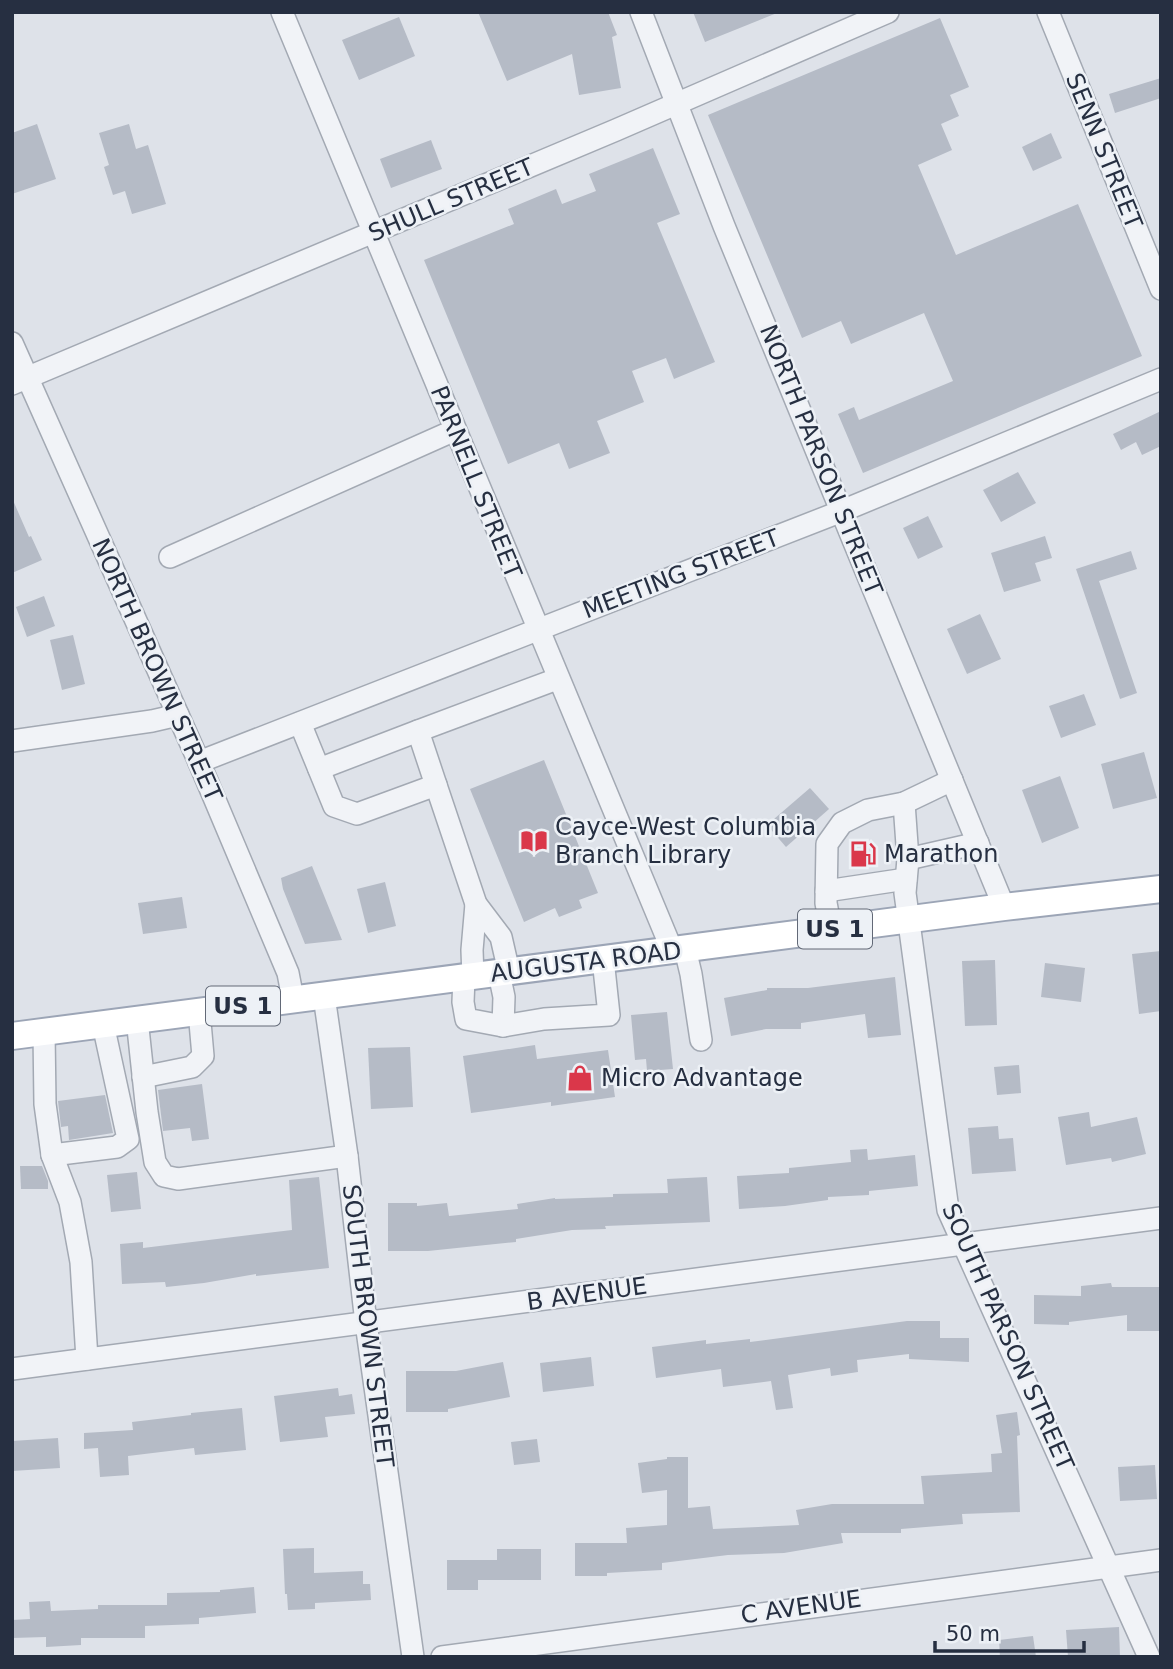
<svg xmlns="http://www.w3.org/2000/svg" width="1173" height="1669" viewBox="0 0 1173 1669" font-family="'DejaVu Sans',sans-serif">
<rect width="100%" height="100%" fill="#dee2e9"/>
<!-- building -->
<g fill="#b5bbc6">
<polygon points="478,12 608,12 617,35 612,37 621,88 579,95 572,54 507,81"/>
<polygon points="693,12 777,12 777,13 705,42"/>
<polygon points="399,17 415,56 359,80 342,40"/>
<polygon points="940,18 969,87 950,95 959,116 941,124 952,150 918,165 956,255 1078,204 1142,356 863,473 838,414 854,407 859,420 953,381 924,313 851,344 841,321 802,338 708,115"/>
<polygon points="1161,78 1161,98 1115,113 1109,94"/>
<polygon points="37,124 56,179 12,194 12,133"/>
<polygon points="129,124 136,149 148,145 166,204 132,214 125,191 113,195 104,167 109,165 99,133"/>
<polygon points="1051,133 1062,158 1033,171 1022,147"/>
<polygon points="431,140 442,169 391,188 380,159"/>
<polygon points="653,148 680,214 657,223 715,362 674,379 666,358 632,371 644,402 597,421 610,453 569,469 559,443 508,464 424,260 514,224 508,209 556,189 562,204 596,191 589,174"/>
<polygon points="1161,411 1161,446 1142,455 1136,442 1121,450 1113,434"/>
<polygon points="1018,472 1036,503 1001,522 983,490"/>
<polygon points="12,498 29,537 31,536 42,560 12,573"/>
<polygon points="928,516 943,547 918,559 903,528"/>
<polygon points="1045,536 1052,558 1035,563 1041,581 1004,592 991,553"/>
<polygon points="1131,551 1137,569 1099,581 1137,693 1120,699 1076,569"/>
<polygon points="44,596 55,626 27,637 16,607"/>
<polygon points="980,614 1001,659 967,674 947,629"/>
<polygon points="73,635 85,684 62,690 50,640"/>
<polygon points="1084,694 1096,725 1061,738 1049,706"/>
<polygon points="1144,752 1157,798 1113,809 1101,764"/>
<polygon points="544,760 598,893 579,900 582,908 559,917 555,908 524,922 470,789"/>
<polygon points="1060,776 1079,828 1042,843 1022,790"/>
<polygon points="810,788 829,809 786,847 767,825"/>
<polygon points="312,866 342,940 305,944 283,889 281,878"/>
<polygon points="385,882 396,926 368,933 357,889"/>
<polygon points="182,897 187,928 143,934 138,903"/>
<polygon points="1161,951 1161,1011 1139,1014 1132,954"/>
<polygon points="995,960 997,1025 965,1026 962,961"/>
<polygon points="1045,963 1085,968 1081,1002 1041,997"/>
<polygon points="895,977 901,1035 868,1038 865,1014 801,1023 801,1029 766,1029 731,1036 724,998 767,990 767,988 808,988"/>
<polygon points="667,1012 673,1069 647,1071 646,1059 635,1060 631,1015"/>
<polygon points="535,1045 537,1059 608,1050 615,1097 551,1106 551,1102 471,1113 463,1056"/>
<polygon points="410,1047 413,1107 371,1109 368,1048"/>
<polygon points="1019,1065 1021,1093 997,1095 994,1067"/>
<polygon points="202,1084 209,1139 192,1141 190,1128 163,1131 158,1090"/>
<polygon points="105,1095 113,1133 69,1140 68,1126 61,1127 58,1101"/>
<polygon points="1089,1112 1091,1127 1137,1117 1146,1154 1112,1162 1111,1158 1066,1165 1058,1117"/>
<polygon points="998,1126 999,1139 1013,1138 1016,1171 972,1174 968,1128"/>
<polygon points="867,1149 868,1160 915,1155 918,1186 869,1191 869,1195 828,1197 828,1200 785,1206 739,1209 737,1176 789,1173 789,1168 851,1162 850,1150"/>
<polygon points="20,1166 42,1166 48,1181 48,1189 21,1189"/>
<polygon points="137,1172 141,1209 111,1212 107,1175"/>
<polygon points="319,1177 329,1268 256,1276 256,1274 204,1283 166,1287 165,1282 122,1284 120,1244 143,1242 143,1248 292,1230 289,1180"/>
<polygon points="707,1177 710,1222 605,1226 606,1229 572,1230 516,1239 516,1242 428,1251 388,1251 388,1203 417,1203 417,1206 447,1203 449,1216 518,1209 517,1204 555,1198 555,1199 613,1197 613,1194 668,1193 667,1179"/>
<polygon points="1111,1283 1112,1287 1161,1287 1161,1331 1127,1331 1127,1315 1069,1322 1069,1325 1034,1324 1034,1295 1081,1296 1081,1286"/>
<polygon points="907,1321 940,1321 940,1338 969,1338 969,1362 909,1359 909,1354 857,1360 858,1372 831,1376 830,1368 788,1375 793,1408 776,1410 771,1381 723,1387 721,1369 656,1378 652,1347 706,1340 706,1344 750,1339 750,1342"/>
<polygon points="591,1357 594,1386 543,1392 540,1363"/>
<polygon points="503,1362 510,1397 448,1409 448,1412 406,1412 406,1371 456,1371"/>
<polygon points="338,1388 339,1396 352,1394 355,1414 325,1417 328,1437 280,1442 274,1396"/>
<polygon points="242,1408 246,1450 195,1455 194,1448 128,1456 129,1475 100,1477 98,1448 84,1449 84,1433 133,1430 132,1422 191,1415 191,1413"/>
<polygon points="1017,1412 1020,1435 1017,1436 1020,1512 962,1514 963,1524 901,1529 901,1533 841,1533 843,1543 784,1553 728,1555 662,1563 662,1570 607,1573 607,1576 575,1576 575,1543 627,1543 626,1528 667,1525 667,1490 642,1493 638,1463 667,1459 667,1457 688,1457 688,1508 710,1506 713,1529 799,1525 796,1510 832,1504 924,1504 921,1476 992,1472 991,1454 1002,1453 996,1415"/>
<polygon points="58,1438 60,1468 12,1471 12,1441"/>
<polygon points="537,1439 540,1462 514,1465 511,1442"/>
<polygon points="1155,1465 1157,1499 1120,1501 1118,1467"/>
<polygon points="314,1548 314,1573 363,1571 363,1584 370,1584 371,1600 315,1603 315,1609 288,1610 287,1594 285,1594 283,1549"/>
<polygon points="497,1549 541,1549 541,1580 478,1580 478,1590 447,1590 447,1560 497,1560"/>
<polygon points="254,1587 256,1613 199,1618 199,1624 145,1626 145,1638 81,1638 81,1645 46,1647 46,1637 12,1638 12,1620 30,1619 29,1602 50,1601 51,1611 98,1609 98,1605 167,1605 167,1593 220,1592 220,1590"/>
<polygon points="1119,1627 1120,1657 1068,1657 1066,1630"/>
<polygon points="1033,1636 1036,1657 1000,1657 999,1640"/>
</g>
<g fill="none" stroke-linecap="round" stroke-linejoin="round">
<!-- minor casing -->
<g stroke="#a3a9b3" stroke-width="24">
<g id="minor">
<polyline points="282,12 672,950"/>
<polyline points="641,12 724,226 1004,907"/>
<polyline points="1048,12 1161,289"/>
<polyline points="12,343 199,762 288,973 293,999"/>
<polyline points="12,384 616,130 888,12"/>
<polyline points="170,557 455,430"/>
<polyline points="300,723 334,806 357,814 436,785 476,904 501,937 509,972"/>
<polyline points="12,741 152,721 178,715"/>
<polyline points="199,762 842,511 1161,379"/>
<polyline points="319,769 418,731"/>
<polyline points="436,785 418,731 557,679"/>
<polyline points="904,803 908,859 905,893 948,1210 1149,1657"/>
<polyline points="908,859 978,843"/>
<polyline points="826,891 906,879"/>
<polyline points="831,929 826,903 827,844 842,823 868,810 904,803 952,780"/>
<polyline points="685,949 691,974 701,1040"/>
<polyline points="499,973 504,997 503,1026 544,1019 609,1015 603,959"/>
<polyline points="473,977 472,950 476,904"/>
<polyline points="464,978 463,1002 466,1019 503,1026"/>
<polyline points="324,996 347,1156 366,1323 413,1657"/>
<polyline points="137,1019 147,1112 155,1162 164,1176 178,1179 347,1156"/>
<polyline points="44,1032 45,1104 52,1155 70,1202 81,1262 87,1359"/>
<polyline points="143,1077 192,1067 203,1056 199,1011"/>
<polyline points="52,1155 117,1147 128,1139 103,1024"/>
<polyline points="12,1369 1161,1218"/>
<polyline points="442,1657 1161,1560"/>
</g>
</g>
<!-- major casing -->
<g stroke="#9ca5b6" stroke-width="30">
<polyline id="major" points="12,1036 1004,907 1161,889"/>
</g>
<!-- minor -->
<use href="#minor" stroke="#f1f3f7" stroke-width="21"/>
<!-- major -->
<use href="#major" stroke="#fff" stroke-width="26"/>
</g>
<!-- icons -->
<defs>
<g id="library-bare" transform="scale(2.1)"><path d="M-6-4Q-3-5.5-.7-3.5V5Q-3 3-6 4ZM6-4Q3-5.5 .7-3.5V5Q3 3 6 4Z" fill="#da374a" stroke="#edf1f6" stroke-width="2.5" paint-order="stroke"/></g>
<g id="fuel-bare" transform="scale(2.1)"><path d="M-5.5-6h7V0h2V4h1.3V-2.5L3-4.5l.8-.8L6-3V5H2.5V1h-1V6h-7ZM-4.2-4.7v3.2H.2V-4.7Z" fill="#da374a" stroke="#edf1f6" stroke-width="2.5" paint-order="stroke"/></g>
<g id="shop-bare" transform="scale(2.1)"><path d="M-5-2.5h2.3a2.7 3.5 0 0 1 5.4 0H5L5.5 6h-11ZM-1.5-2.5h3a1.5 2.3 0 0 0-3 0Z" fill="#da374a" stroke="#edf1f6" stroke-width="2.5" paint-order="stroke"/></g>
</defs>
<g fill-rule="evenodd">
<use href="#library-bare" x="534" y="841"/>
<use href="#fuel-bare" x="863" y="854"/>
<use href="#shop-bare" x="580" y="1078"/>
</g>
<g text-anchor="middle" stroke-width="5" stroke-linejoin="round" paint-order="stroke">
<!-- shield labels -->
<g fill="#edf1f6" stroke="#626977" stroke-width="2">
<rect x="798" y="909.5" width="74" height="39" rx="5"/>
<rect x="206" y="986.5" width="74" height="39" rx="5"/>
</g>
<g font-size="23" font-weight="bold" fill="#262f41">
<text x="835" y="937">US 1</text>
<text x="243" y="1014">US 1</text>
</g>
<!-- street labels -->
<g font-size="24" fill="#262f41" stroke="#edf1f6">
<text transform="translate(1104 151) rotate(68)" y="8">SENN STREET</text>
<text transform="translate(451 200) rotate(-23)" y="8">SHULL STREET</text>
<text transform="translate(821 460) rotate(68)" y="8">NORTH PARSON STREET</text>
<text transform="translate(476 482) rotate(68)" y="8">PARNELL STREET</text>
<text transform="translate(681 574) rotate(-21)" y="8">MEETING STREET</text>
<text transform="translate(157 670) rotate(66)" y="8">NORTH BROWN STREET</text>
<text transform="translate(586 962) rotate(-7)" y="8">AUGUSTA ROAD</text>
<text transform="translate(587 1294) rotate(-8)" y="8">B AVENUE</text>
<text transform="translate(368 1326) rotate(83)" y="8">SOUTH BROWN STREET</text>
<text transform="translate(1008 1337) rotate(66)" y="8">SOUTH PARSON STREET</text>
<text transform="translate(801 1607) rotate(-8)" y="8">C AVENUE</text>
</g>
<!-- poi labels -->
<g font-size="24" fill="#262f41" stroke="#edf1f6" text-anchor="start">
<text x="555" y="835">Cayce-West Columbia<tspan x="555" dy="28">Branch Library</tspan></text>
<text x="884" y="862">Marathon</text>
<text x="601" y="1086">Micro Advantage</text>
</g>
</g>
<!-- border -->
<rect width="1173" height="1669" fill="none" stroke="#262f41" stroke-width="28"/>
<!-- scale -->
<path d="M935 1641v10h149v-10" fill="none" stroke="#262f41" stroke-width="3.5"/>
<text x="946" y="1641" font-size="21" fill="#262f41" stroke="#edf1f6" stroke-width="5" paint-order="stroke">50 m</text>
</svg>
